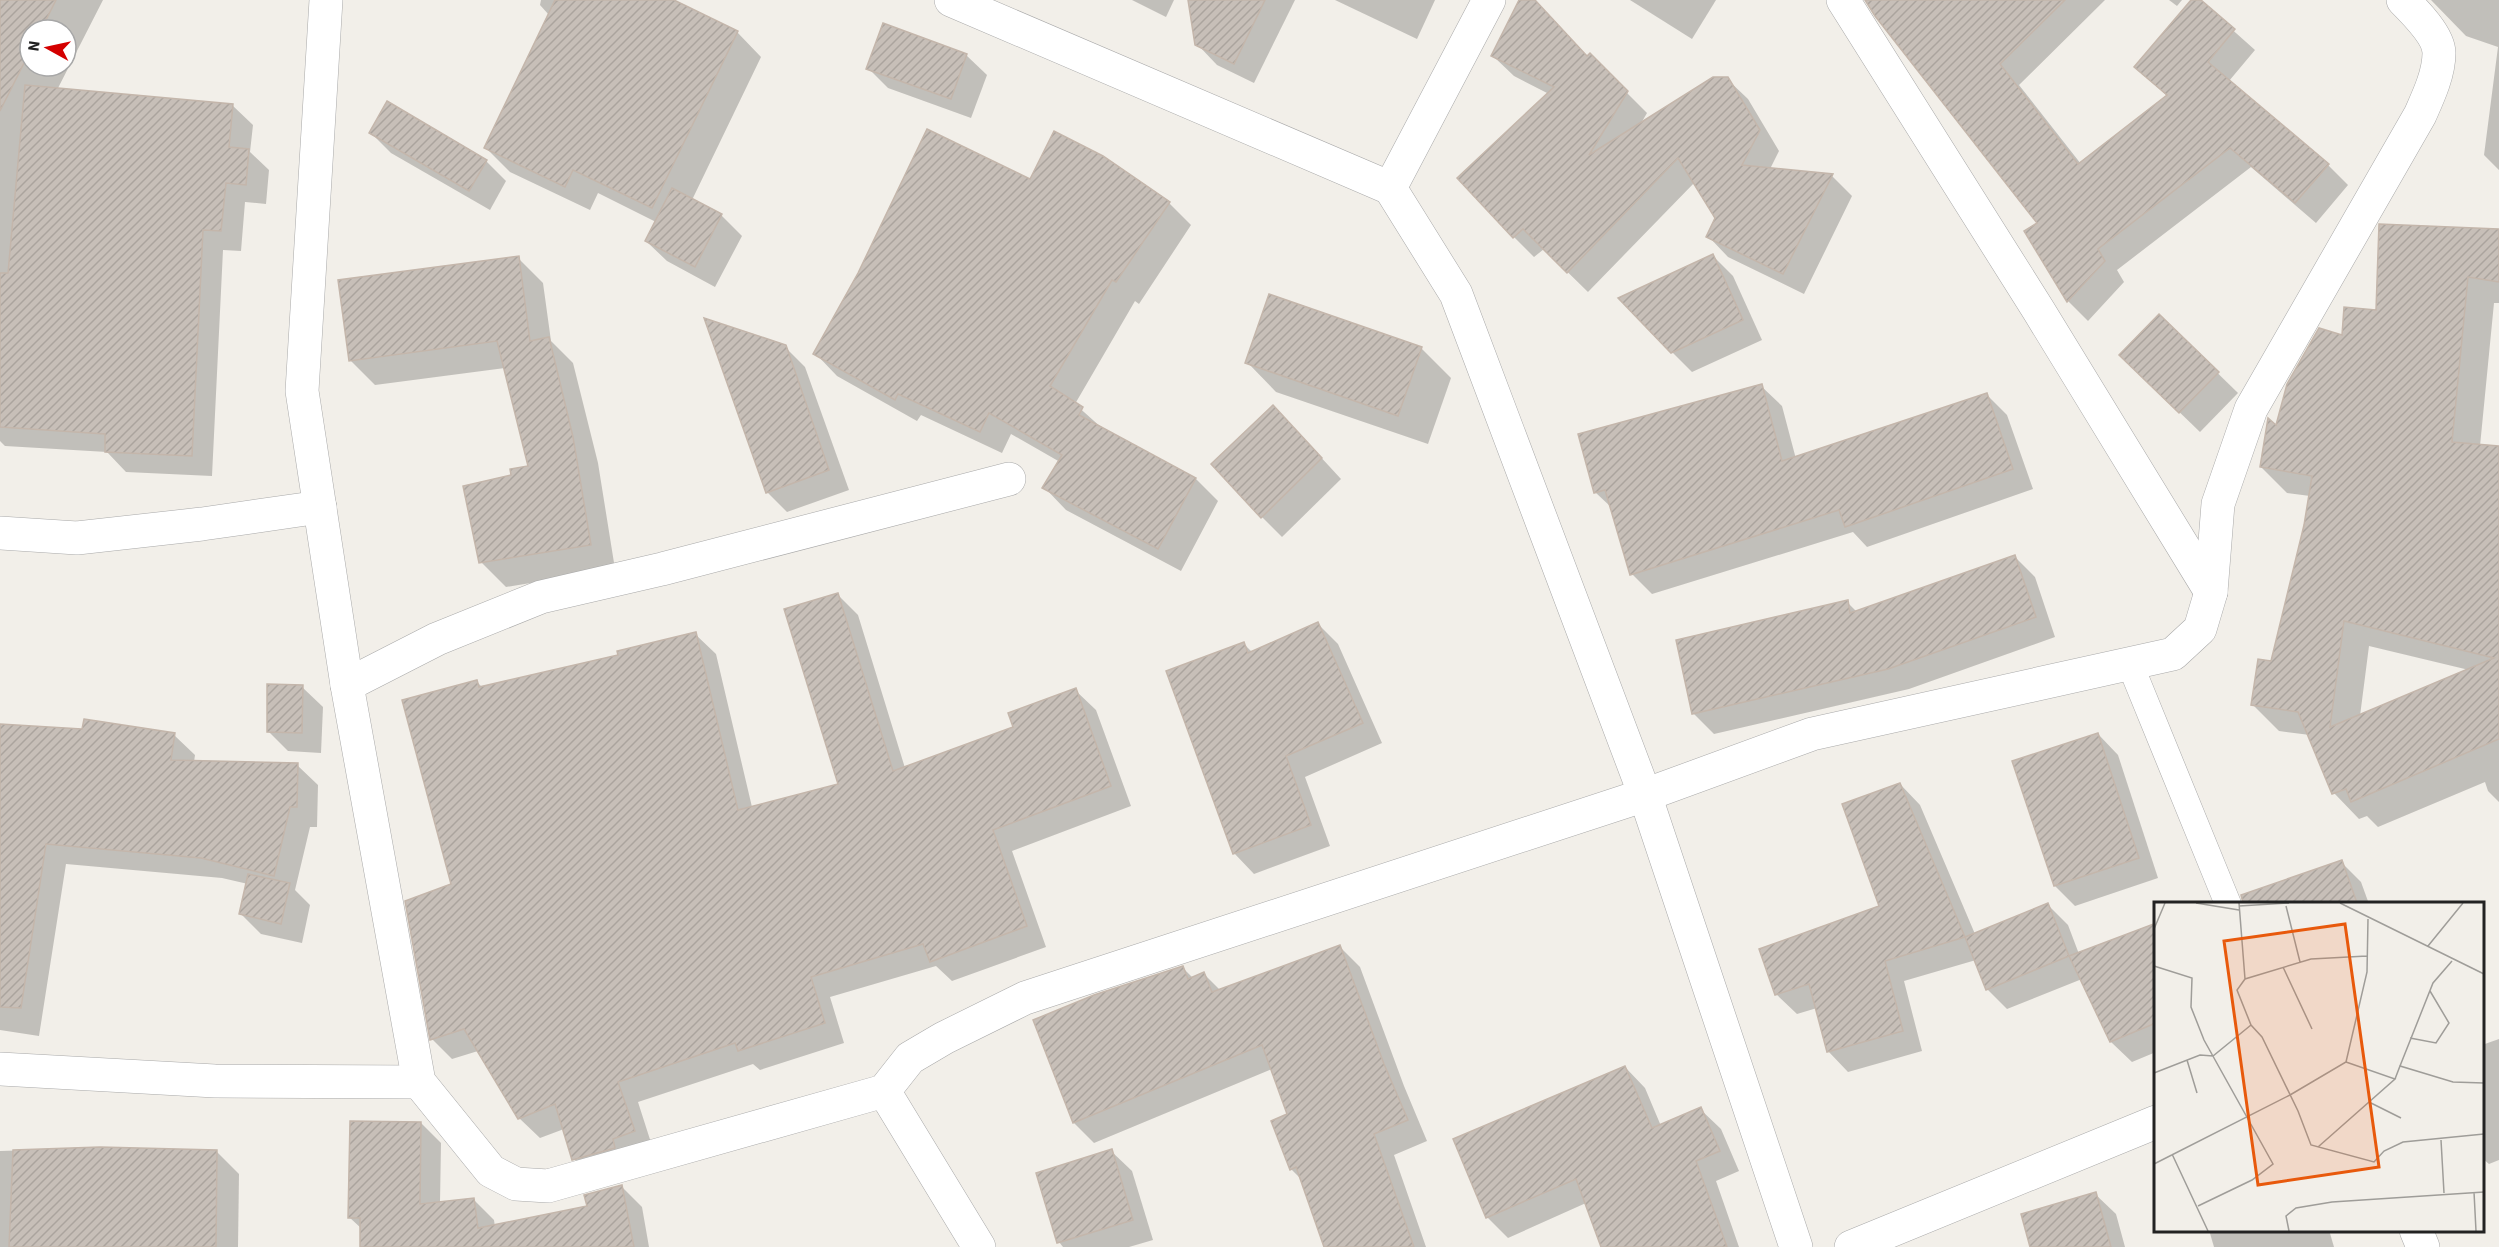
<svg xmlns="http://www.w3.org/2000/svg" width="2499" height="1247" viewBox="0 0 2499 1247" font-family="'Source Sans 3',sans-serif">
<defs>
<pattern id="building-hatch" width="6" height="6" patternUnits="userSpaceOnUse" patternTransform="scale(1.5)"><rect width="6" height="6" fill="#c7bfb8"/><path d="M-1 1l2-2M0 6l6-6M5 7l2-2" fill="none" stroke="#aba49e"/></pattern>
</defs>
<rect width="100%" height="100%" fill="#f2efe9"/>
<!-- shadow -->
<g fill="#0003" fill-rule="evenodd">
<path d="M0,0H103L57,90L232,105L253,125L250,152L269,170L266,204L245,202L241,251L223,250L212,476L126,472L107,452L5,446L0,441ZM30,30H66V66H30Z"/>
<polygon points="541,0 674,0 737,32 761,57 692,200 722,216 742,236 715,287 667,261 646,241 656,222 598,193 590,210 510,172 486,148 549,15 540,5"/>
<polygon points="1132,0 1174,0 1166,17"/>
<polygon points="1189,0 1295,0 1254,83 1217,65 1197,44"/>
<polygon points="1335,0 1435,0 1417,39"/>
<polygon points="1520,0 1534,0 1588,57 1590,56 1647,113 1640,125 1727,79 1748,99 1779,151 1770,169 1832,176 1852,196 1804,294 1728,257 1708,236 1717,218 1695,182 1588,292 1544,249 1534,257 1514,237 1549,94 1514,76 1493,56"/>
<polygon points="1630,0 1716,0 1692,39"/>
<polygon points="1890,0 2105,0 2019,85 2081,164 2168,97 2136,67 2193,0 2199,0 2255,50 2229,81 2328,165 2348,185 2316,223 2251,167 2117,270 2124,282 2088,321 2068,301 2026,232 2039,223"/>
<polygon points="2169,0 2182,0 2177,6"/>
<polygon points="2431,0 2499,0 2499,170 2484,155 2498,47 2466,36"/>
<polygon points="966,55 987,75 971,118 888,88 868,68"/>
<polygon points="371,133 486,161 506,181 490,210 391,153"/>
<polygon points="1031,181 1169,203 1191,225 1139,304 1135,301 1075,404 1103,429 1196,479 1218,501 1181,571 1066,510 1044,487 1060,462 1011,434 1002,453 921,415 917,421 837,376 815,353"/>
<path d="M2499,231V303H2494L2480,446L2499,447V802L2488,791L2485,782L2378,827L2367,816L2359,819L2334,793L2310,735L2279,731L2253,705L2272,663L2306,526L2310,496L2287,493L2261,467L2276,428L2343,336L2377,312ZM2369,646L2469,670L2360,716Z"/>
<polygon points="1713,256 1733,276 1762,340 1692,372 1672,352"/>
<polygon points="518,258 543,283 551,341 573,363 598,463 615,569 506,587 481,562 513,476 530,467 505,368 375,385 350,360"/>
<polygon points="2159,316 2238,393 2200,432 2141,375"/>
<polygon points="785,347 805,367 849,490 787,512 767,492"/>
<polygon points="1421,348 1451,378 1428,444 1276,392 1247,362"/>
<polygon points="1761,386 1782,406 1796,459 1987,395 2007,415 2033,489 1867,547 1853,532 1652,594 1632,574 1612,508 1595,492"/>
<polygon points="1293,427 1341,479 1282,537 1262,517"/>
<polygon points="2014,556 2035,577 2055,637 1909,689 1714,734 1694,714 1678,641 1847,602 1857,612"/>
<polygon points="838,595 858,615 905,768 1015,728 1075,690 1096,710 1131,806 1012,851 1046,947 952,981 936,966 830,997 844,1043 760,1070 753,1064 638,1102 654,1152 594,1179 574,1159 564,1129 540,1138 519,1118 478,1051 452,1059 432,1039 453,885 476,681 483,688 620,656 695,634 716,654 752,807 840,785"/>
<polygon points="1318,624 1338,644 1382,743 1305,777 1330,846 1254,874 1234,853 1244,644 1253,653"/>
<polygon points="302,687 323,707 321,753 288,751 268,731"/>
<polygon points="0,725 174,735 195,755 194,762 297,765 318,785 317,827 310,827 295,890 310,905 302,943 261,934 241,914 248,884 222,878 66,864 39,1036 0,1030"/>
<polygon points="2098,734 2118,755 2158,878 2075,906 2055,886"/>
<polygon points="1900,784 1920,805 1975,934 2048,905 2068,925 2079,954 2156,924 2156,1052 2132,1062 2111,1042 2082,979 2007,1009 1987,989 1976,960 1904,981 1922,1051 1848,1072 1828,1051 1817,1008 1797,1014 1776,994 1881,907"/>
<polygon points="2341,862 2361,882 2369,904 2244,904 2242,896"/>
<polygon points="1340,947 1360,967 1404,1086 1427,1141 1394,1155 1426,1247 1325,1247 1301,1179 1291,1169 1289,1115 1272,1069 1094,1143 1074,1123 1035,1021 1183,968 1193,978 1204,974 1221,991"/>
<polygon points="2499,1039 2499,1160 2489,1164 2482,1158 2482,1045"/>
<polygon points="1625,1067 1645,1088 1661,1126 1700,1109 1721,1129 1739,1171 1716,1181 1739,1247 1603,1247 1586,1203 1508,1238 1487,1217"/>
<polygon points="421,1123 441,1143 440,1203 474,1200 494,1220 495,1227 589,1207 621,1186 642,1207 649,1247 362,1247 362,1229 349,1217"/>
<polygon points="100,1148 216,1151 239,1174 238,1247 0,1247 0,1151"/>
<polygon points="1111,1151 1132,1171 1153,1240 1129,1247 1063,1247 1059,1242 1038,1174"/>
<polygon points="2095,1194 2116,1214 2125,1247 2032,1247"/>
<polygon points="2209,1230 2329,1230 2334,1247 2214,1247"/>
</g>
<!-- building -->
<g fill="url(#building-hatch)" stroke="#c4b6ab" stroke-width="1.5" fill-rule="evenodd">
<polygon points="0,0 56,0 41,30 30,30 30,51 0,111"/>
<polygon points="555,0 674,0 738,31 652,208 573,170 565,187 484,148"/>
<polygon points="1188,0 1265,0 1234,64 1195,45"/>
<polygon points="1519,0 1535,0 1587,56 1590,53 1628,91 1589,155 1713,77 1728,77 1760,130 1742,165 1833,174 1783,274 1706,237 1715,218 1678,158 1567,273 1523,229 1513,238 1457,178 1554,87 1491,56"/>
<polygon points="1865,0 2065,0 2000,64 2078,164 2167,95 2134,67 2191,0 2201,0 2235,29 2208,62 2329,164 2295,203 2230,148 2098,249 2105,261 2067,302 2024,231 2037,223 1875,16"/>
<polygon points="883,23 967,54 951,99 866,69"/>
<polygon points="25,85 233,104 229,147 249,149 246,185 226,183 221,231 203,230 192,456 105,452 105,434 0,427 0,273 8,273"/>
<polygon points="387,101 487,160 469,191 369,133"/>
<polygon points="927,129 1030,179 1054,131 1103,156 1170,202 1116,282 1112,280 1050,386 1083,407 1079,415 1196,478 1158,549 1042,488 1062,455 989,413 980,432 898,394 895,400 813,354 858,273"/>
<polygon points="672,188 722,214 695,267 645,241"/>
<path d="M2379,224L2499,229V282L2468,277L2452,442L2499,446V739L2351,802L2346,789L2332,794L2298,712L2251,705L2258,659L2271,661L2304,525L2312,476L2260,467L2268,418L2276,425L2287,384L2319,328L2342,335L2344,307L2376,310ZM2344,621L2494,658L2330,727Z"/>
<polygon points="1713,254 1743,320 1671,353 1618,298"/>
<polygon points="519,256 530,341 549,337 573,437 591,545 479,563 463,486 511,475 510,469 528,466 497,341 349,361 338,280"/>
<polygon points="1269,294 1422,347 1398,416 1245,363"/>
<polygon points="2159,314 2219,372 2179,413 2119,355"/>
<polygon points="704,318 786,345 829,470 766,493"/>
<polygon points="1762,384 1782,461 1987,393 2013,469 1845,527 1839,510 1630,575 1605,490 1594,493 1578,434"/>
<polygon points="1273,405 1322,458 1261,518 1211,464"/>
<polygon points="2015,555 2036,617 1888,669 1692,714 1676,640 1848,600 1850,613"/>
<polygon points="838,593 893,771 1013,727 1008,713 1076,688 1111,786 993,830 1027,926 930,962 923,944 811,977 825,1023 738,1051 735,1043 618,1082 635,1131 613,1139 615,1148 572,1160 555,1104 518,1119 464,1029 430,1040 405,901 451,884 402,700 477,680 479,687 618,655 617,651 696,632 738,810 838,784 784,609"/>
<polygon points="1318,622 1363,723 1286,756 1311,825 1233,854 1166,671 1244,642 1248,653"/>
<polygon points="267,684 303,685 302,733 267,732"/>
<polygon points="84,719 175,733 171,760 298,763 297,807 290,807 274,876 201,858 46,844 21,1008 0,1007 0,724 82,729"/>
<polygon points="2098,733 2139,858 2054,886 2012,761"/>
<polygon points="1900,783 1965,937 1885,961 1903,1031 1827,1052 1809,984 1775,995 1759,949 1879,906 1842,804"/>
<polygon points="2342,860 2357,903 2243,903 2241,895"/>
<polygon points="248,874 290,883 281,924 239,914"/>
<polygon points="2048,903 2069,956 1986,990 1965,937"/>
<polygon points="2156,923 2156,1023 2110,1042 2069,956"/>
<polygon points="1340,945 1384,1064 1408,1120 1374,1134 1414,1247 1324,1247 1296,1167 1290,1170 1271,1121 1287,1114 1262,1045 1073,1123 1033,1020 1094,995 1183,966 1188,979 1204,972 1212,992"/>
<polygon points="1625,1066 1652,1128 1701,1107 1720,1151 1696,1161 1727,1247 1601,1247 1576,1179 1486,1218 1453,1139"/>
<polygon points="350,1121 421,1122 420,1204 474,1198 478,1228 587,1206 584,1195 622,1185 634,1247 360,1247 360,1218 348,1218"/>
<polygon points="100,1147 217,1150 216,1247 9,1247 13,1150"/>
<polygon points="1112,1149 1133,1220 1057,1243 1036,1173"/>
<polygon points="2096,1192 2111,1247 2030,1247 2021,1214"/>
</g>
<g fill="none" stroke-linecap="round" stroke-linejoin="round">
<!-- lane casing -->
<g stroke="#a9a9a9" stroke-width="27">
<polyline id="lane" points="2130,664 2228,904"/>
</g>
<!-- street casing -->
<g stroke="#a9a9a9" stroke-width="34">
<g id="street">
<path d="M326,0L302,391L347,685L419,1082L491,1171L516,1184L548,1186L884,1091L910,1058L944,1038L1025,998L1645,795L1812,734L2173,654L2200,629L2211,592L2218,504L2251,409L2420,115C2428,97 2439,74 2439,53C2439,36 2415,12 2403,0"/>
<polyline points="951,0 1390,188 1456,294 1645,795 1796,1247"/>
<polyline points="1843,0 2039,311 2211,592"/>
<polyline points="1390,188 1489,0"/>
<polyline points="0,533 77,538 202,524 320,507"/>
<polyline points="347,685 437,639 541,597 662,569 1009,479"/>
<polyline points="0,1069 215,1081 419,1082"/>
<polyline points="884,1091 979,1247"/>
<polyline points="2416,1230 2423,1247"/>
<polyline points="1851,1247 2156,1122"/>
</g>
</g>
<!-- lane -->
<use href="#lane" stroke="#fff" stroke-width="26"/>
<!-- street -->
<use href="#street" stroke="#fff" stroke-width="33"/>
</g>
<!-- overview -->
<g transform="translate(2154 902)">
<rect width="330" height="330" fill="#f2efe9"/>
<path fill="none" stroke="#9f9d99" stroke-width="1.5" d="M42,1L85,8M85,1L91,77M186,1L330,72M85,4L135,1M132,4L146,60M0,27L11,1M274,44L309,1M213,54L157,57L91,77L83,88L97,123L108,135L144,209L157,243L220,260L230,249L249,240L330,232M0,64L38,76L37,105L50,138L119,262L98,278L44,304M129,65L158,127M256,136L282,141L295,121L276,89M33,158L43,191M246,164L279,81L298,59M0,171L46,153L59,154L97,123M241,177L246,164L299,180L330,181M217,201L247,216M287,238L290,291M164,245L241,177L192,160M18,252L54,329M0,262L136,193L192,160L213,70L214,17M320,290L322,329M135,329L132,314L142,306L178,300L330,290"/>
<path fill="#e8590c" fill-opacity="0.15" stroke="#e8590c" stroke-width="3" d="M191,22L225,265L104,283L70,39Z"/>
<rect width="330" height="330" fill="none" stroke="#222" stroke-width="3"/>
</g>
<!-- north arrow -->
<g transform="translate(48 48) rotate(278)"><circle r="28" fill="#ffffff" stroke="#a7a7a7" stroke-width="1.5"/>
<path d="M0-4.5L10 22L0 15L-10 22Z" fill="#d40000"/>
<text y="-9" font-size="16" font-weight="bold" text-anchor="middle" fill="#222222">N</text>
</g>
</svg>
